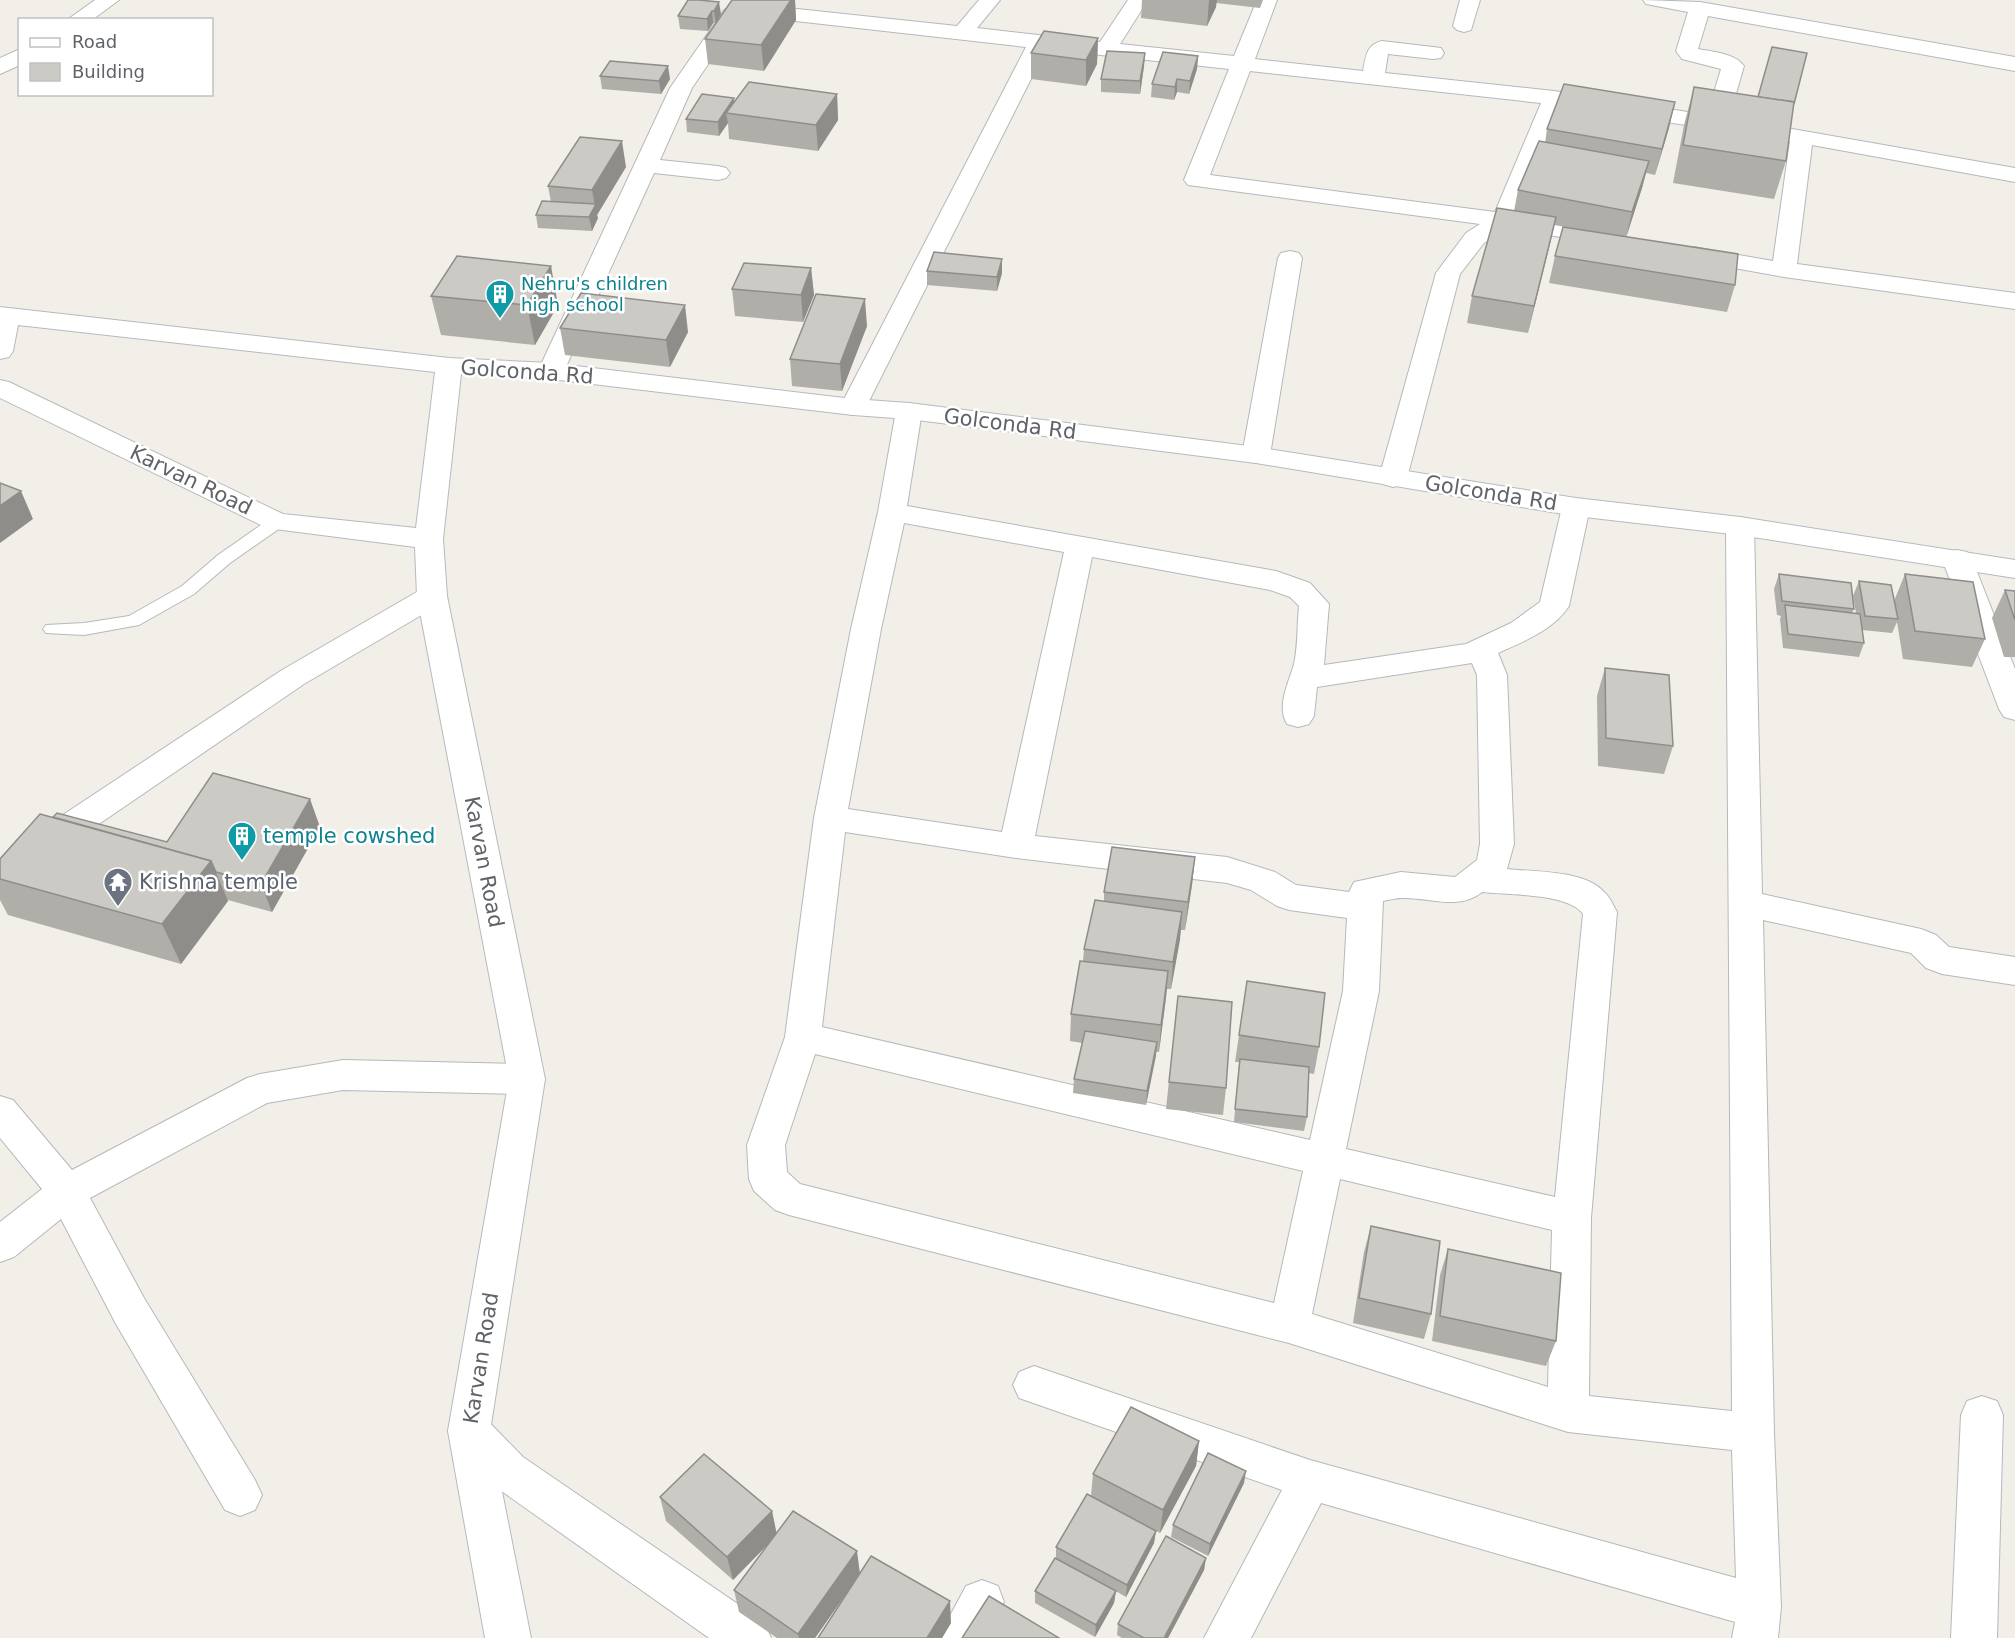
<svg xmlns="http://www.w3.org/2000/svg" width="2015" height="1638" viewBox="0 0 2015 1638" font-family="'DejaVu Sans',sans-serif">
<rect width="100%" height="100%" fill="#f1efe8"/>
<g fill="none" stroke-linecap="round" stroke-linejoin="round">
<!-- lane casing -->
<g stroke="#b5b8bc" stroke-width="2">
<polygon id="lane" points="277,517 283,518 285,522 283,526 230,563 194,594 139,625 84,635 46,633 43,629 46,625 84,623 129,616 182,586 218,555 271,518"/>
</g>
<!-- street casing -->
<g stroke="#b5b8bc" stroke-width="2">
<g id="street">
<polygon points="95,0 119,0 92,20 67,20"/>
<path d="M979,0H1000L977,28L1100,42L1128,0H1148L1120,44L1234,56L1257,0H1277L1255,59L1363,71C1366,56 1366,45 1382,41L1433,47L1441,48L1444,53L1441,58L1433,59L1388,54L1385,73L1554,91L1707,115L1721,69L1682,59L1676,51L1688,12L1646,4L1643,0L1700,2L2015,57V71L1708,16L1698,49C1713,52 1735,53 1744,66L1729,118L2015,168V182L1812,145L1797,264L2015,293V309L1784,277L1684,259L1681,254L1684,249L1693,247L1773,261L1790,141L1562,106L1518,215L1607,231L1616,233L1619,238L1616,243L1607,245L1508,228L1484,243L1460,274L1407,478L1403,484L1393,487L1383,484L1379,478L1436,273L1466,233L1480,224L1188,185L1184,180L1229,69L1046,49L866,407L862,413L853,415L844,413L840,407L1026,47L750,16L743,14L740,10L743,6L750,4L957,26ZM1250,71L1541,103L1495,212L1210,175Z"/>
<polygon points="1460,0 1480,0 1471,30 1464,32 1457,30 1453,26"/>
<polygon points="731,8 738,10 742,14 692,88 660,160 718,166 726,168 730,173 726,178 718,180 654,173 564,371 560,377 551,379 542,377 538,371 670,88 724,10"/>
<polygon points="20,49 20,65 0,74 0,58"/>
<polygon points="1290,251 1299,253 1302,258 1270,455 1266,461 1256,463 1246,461 1242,455 1278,258 1281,253"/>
<path d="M909,403L919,405L922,411L907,506L1276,571L1310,583L1329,604L1324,665L1466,644L1511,623L1540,602L1562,507L1566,501L1576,498L1586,501L1590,507L1569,606C1554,630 1522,642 1498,653L1507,675L1514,844L1507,869C1534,872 1585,870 1604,892C1610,897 1613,905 1617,912L1591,1218L1589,1396L1732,1411L1726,526L1730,520L1740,517L1750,520L1754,526L1762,894L1921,929L1936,935L1949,947L2015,957V985L1942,974L1926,968L1911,953L1763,920L1774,1433L1781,1607L1778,1638H1732L1735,1622L1321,1503L1251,1638H1204L1282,1490L1019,1398L1013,1385L1019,1372L1034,1366L1310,1460L1736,1578L1732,1450L1568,1432L1289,1343L789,1215L775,1210L754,1191L749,1179L747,1145L785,1037L814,818L851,629L878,512L896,411L899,405ZM904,523L1064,552L1002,832L848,809L881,629ZM1092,557L1270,590L1290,597L1299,606C1297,625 1298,646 1294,664C1289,682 1276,706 1287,724L1298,727L1309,724L1314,716L1317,687L1472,663L1477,675L1480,844L1477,860L1455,877L1401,872L1354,882L1349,892L1296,885L1275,872L1227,857L1035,836ZM845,832L1016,858L1227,883L1251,890L1277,906L1289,910L1347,918L1343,991L1310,1140L822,1027ZM1482,892C1507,895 1569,893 1583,914L1555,1197L1346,1149L1379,991L1383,901C1389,900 1396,898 1402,898C1429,897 1459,911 1482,892ZM815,1054L1303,1171L1274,1303L800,1184L787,1172L785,1145ZM1340,1179L1552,1230L1548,1387L1312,1314Z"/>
<polygon points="1957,550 1967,552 1972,559 2015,669 2015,720 2004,717 1999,709 1942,559 1947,552"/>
<polygon points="432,586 442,589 447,596 442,603 304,684 55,854 43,857 31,854 26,845 31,836 282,670 422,589"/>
<polygon points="343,1060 527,1064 540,1068 545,1079 540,1090 527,1094 343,1090 267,1103 90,1198 144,1298 255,1480 262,1495 255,1510 240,1516 225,1510 116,1324 61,1219 14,1257 0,1262 0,1222 42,1189 0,1138 0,1096 13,1100 72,1170 247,1078 260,1074"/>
<polygon points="1982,1396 1997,1401 2003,1415 1997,1638 1951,1638 1961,1415 1967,1401"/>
<polygon points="469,1411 484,1417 523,1457 764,1622 771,1638 709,1638 493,1485 454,1445 448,1431 454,1417"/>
<polygon points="982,1580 998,1586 1004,1602 986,1638 938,1638 966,1586"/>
</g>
</g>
<!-- secondary casing -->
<g stroke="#b6babf" stroke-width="2">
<polygon id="secondary" points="0,307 449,358 551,363 853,399 909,403 1256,447 1576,498 1740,517 2015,560 2015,578 1740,535 1576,516 1256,463 909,419 853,415 551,379 461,374 443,539 447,596 545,1079 490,1431 531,1638 485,1638 448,1431 509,1079 417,596 415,547 267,528 0,398 0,380 9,382 283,514 416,528 435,372 18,325 13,351 9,357 0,359"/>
</g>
<!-- lane -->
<use href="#lane" fill="#fff" fill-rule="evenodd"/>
<!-- street -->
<use href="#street" fill="#fff" fill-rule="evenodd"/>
<!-- secondary -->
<use href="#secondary" fill="#fff" fill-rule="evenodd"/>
</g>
<!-- wall -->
<g fill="#afaea9">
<polygon points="699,0 721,14 716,23 713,23 708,31 680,29 678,16"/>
<polygon points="732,0 795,0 796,20 764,71 708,64 705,39"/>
<polygon points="1142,0 1263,0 1260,8 1216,3 1216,7 1207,26 1141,18"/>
<polygon points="1098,38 1097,64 1086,86 1031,79 1031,53"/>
<polygon points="1145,53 1144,66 1140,94 1101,92 1101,79"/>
<polygon points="1198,56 1197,69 1189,94 1177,92 1174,100 1151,97 1152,84"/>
<polygon points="600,76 670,79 661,94 602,89"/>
<polygon points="1694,87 1794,104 1786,161 1774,199 1673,183 1684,125"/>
<polygon points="837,94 838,120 818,151 729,139 728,123 719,136 687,132 686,119 734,98 734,102"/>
<polygon points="1669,128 1655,175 1646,173 1642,188 1626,237 1735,285 1727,312 1549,283 1555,256 1589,231 1554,225 1528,333 1467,323 1472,296 1514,211 1518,190 1545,143 1547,129"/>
<polygon points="626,167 597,215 598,218 592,231 538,228 536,215 551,202 548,186"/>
<polygon points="1002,259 1002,273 997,291 927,285 927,271"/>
<polygon points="811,268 814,295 803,322 735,316 732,289"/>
<polygon points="431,296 558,305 535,345 441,335"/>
<polygon points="867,326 842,391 792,386 790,359"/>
<polygon points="560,328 688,332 670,367 565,355"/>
<polygon points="1779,574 1854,609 1852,613 1856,613 1853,596 1859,581 1894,601 1905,574 1985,639 1972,667 1903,659 1897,622 1892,633 1862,630 1864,643 1859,657 1783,648 1780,619 1781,616 1777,615 1774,589"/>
<polygon points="2005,590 2015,591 2015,657 2004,657 1992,618"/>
<polygon points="1605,668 1673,746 1664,774 1598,766 1597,696"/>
<polygon points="53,817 167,842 320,827 272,912 228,900 228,901 181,964 8,915 0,900 0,859"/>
<polygon points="1195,857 1192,885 1185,930 1181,930 1171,989 1167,989 1159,1052 1156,1052 1146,1105 1073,1093 1074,1079 1082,1043 1070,1041 1071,1014 1083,961 1084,949 1104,901 1104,892"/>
<polygon points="1247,981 1319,1047 1314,1074 1309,1073 1307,1117 1304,1131 1234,1122 1239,1062 1235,1062"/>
<polygon points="1178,996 1226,1088 1223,1115 1166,1109"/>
<polygon points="1371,1226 1431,1314 1424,1339 1353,1323 1364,1252"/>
<polygon points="1448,1249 1556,1341 1546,1366 1432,1341 1440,1275"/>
<polygon points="1199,1441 1196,1466 1160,1533 1156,1531 1154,1543 1126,1597 1107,1586 1116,1591 1114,1603 1095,1637 1035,1603 1035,1591 1056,1558 1056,1547 1091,1496 1093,1474"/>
<polygon points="1244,1483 1208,1556 1171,1537 1173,1525"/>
<polygon points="660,1497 772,1511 776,1533 860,1573 951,1623 942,1638 818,1638 852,1585 815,1638 777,1638 739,1612 734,1590 771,1541 733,1580 666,1521"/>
<polygon points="1206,1558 1204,1570 1168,1638 1122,1638 1117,1635 1118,1624"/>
</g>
<!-- shaded-wall -->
<g fill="#8f8d8a">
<polygon points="791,0 795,0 796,20 764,71 761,45"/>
<polygon points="1209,0 1217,0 1216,7 1207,26"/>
<polygon points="719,2 721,14 716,23 714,11"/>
<polygon points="712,11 713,23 708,31 707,19"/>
<polygon points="1098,38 1097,64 1086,86 1086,60"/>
<polygon points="1145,53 1144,66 1140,94 1140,81"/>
<polygon points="1198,56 1197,69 1189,94 1190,81"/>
<polygon points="668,66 670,79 661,94 659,81"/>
<polygon points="1177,79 1177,92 1174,100 1175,87"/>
<polygon points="837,94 838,120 818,151 816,125"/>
<polygon points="734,98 735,111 726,113 728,123 719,136 718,122"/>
<polygon points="1675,102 1669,128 1655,175 1662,149"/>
<polygon points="622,141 626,167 597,215 598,218 592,231 589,217 595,206 592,190"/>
<polygon points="1649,161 1642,188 1626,238 1632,212"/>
<polygon points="1556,217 1550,244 1528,333 1534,306"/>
<polygon points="1002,259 1002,273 997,291 997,277"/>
<polygon points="551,266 558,305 535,345 527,305"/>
<polygon points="811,268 814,295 803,322 801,295"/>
<polygon points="865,299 867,326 842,391 840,364"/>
<polygon points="685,305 688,332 670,367 666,340"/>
<polygon points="21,491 33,519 0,543 0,506"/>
<polygon points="310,799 320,827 272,912 261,884"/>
<polygon points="1195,857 1192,885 1185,930 1188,902"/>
<polygon points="211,861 228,901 181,964 162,924"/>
<polygon points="1182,912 1180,940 1171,989 1173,962"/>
<polygon points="1168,971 1166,998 1159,1052 1161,1025"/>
<polygon points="1157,1042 1156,1056 1146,1105 1147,1091"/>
<polygon points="1199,1441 1196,1466 1160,1533 1163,1510"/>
<polygon points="1246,1471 1244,1483 1208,1556 1210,1544"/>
<polygon points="772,1511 777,1535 733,1580 727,1557"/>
<polygon points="1156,1531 1154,1543 1126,1597 1127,1585"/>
<polygon points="857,1551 860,1574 815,1638 799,1638 798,1634"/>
<polygon points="1206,1558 1204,1570 1168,1638 1164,1638"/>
<polygon points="1116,1591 1114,1603 1095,1637 1096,1625"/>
<polygon points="950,1601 951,1623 942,1638 927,1638"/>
</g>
<!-- building -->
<g fill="#cccac5" stroke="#8f8d8a" stroke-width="1.5">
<polygon points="688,0 699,0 719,2 714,11 712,11 707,19 678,16"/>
<polygon points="732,0 791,0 761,45 705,39"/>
<polygon points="1044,31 1098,38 1086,60 1031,53"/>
<polygon points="1772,47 1807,53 1794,104 1794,102 1758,97"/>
<polygon points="1107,51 1145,53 1140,81 1101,79"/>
<polygon points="1163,52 1198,56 1190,81 1177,79 1175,87 1152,84"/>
<polygon points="610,61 668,66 659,81 600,76"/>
<polygon points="749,82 837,94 816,125 726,113"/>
<polygon points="1564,84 1675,102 1662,149 1547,129"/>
<polygon points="1694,87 1794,102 1786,161 1683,145"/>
<polygon points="702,94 734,98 718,122 686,119"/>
<polygon points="580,137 622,141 592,190 548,186"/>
<polygon points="1539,141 1649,161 1632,212 1518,190"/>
<polygon points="542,201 596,204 589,217 536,215"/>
<polygon points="1497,208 1556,217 1534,306 1472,296"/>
<polygon points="1563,227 1738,254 1735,285 1555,256"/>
<polygon points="934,252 1002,259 997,277 927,271"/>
<polygon points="457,256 551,266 527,305 431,296"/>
<polygon points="744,263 811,268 801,295 732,289"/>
<polygon points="581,293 685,305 666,340 560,328"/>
<polygon points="816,294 865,299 840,364 790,359"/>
<polygon points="0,483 21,491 0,506"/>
<polygon points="1779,574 1851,583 1854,609 1782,601"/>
<polygon points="1905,574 1973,582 1985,639 1915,631"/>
<polygon points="1859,581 1891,585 1898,619 1865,616"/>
<polygon points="2005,590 2015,591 2015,620"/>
<polygon points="1785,605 1860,614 1864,643 1788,634"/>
<polygon points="1605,668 1669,675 1673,746 1606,738"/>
<polygon points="213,773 310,799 261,884 216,872 211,861 53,817 57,813 167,842"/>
<polygon points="40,814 211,861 162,924 0,879 0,859"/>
<polygon points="1112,847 1195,857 1188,902 1104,892"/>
<polygon points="1095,900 1182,912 1173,962 1084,949"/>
<polygon points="1080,961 1168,971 1161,1025 1071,1014"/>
<polygon points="1247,981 1325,993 1319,1047 1239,1035"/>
<polygon points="1178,996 1232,1002 1226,1088 1169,1082"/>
<polygon points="1085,1031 1157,1042 1147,1091 1074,1079"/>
<polygon points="1240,1059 1309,1067 1307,1117 1235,1109"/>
<polygon points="1371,1226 1440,1241 1431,1314 1359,1298"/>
<polygon points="1448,1249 1561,1273 1556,1341 1440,1316"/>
<polygon points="1131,1407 1199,1441 1163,1510 1093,1474"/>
<polygon points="1208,1453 1246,1471 1210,1544 1173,1525"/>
<polygon points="704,1454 772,1511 727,1557 660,1497"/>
<polygon points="1087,1494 1156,1531 1127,1585 1056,1547"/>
<polygon points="793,1511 857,1551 798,1634 734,1590"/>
<polygon points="1166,1536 1206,1558 1164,1638 1144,1638 1118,1624"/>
<polygon points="871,1556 950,1601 927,1638 818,1638"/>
<polygon points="1055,1558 1116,1591 1096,1625 1035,1591"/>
<polygon points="989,1596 1059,1638 962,1638"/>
</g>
<!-- icons -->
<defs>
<g id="building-pin" transform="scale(1.5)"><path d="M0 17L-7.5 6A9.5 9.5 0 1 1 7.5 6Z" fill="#0f9aa8" stroke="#fff"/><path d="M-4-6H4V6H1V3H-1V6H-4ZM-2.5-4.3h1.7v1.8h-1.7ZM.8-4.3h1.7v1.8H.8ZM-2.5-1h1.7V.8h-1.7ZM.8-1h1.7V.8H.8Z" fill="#fff"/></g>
<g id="temple-pin" transform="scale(1.5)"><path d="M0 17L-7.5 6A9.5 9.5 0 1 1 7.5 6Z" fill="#6b7280" stroke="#fff"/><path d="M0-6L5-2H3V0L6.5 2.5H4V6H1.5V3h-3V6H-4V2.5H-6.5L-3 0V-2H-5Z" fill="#fff"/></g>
</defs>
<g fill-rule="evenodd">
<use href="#building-pin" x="500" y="294"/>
<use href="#building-pin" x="242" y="836"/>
<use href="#temple-pin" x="118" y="882"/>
</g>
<g text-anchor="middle" stroke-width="5" stroke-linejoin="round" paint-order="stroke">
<!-- far-culture labels -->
<g font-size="18" fill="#0d838f" stroke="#fff" text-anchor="start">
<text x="521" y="290">Nehru's children<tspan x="521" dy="21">high school</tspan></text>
</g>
<!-- street labels -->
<g font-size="21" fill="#5f6368" stroke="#fff">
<text transform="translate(527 372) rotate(4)" y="7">Golconda Rd</text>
<text transform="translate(1010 424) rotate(7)" y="7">Golconda Rd</text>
<text transform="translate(191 480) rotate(26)" y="7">Karvan Road</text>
<text transform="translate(1491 493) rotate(9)" y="7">Golconda Rd</text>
<text transform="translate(484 862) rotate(79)" y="7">Karvan Road</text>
<text transform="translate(481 1358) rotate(-81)" y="7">Karvan Road</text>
</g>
<!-- culture labels -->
<g font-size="21" fill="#0d838f" stroke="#fff" text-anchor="start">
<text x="263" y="843">temple cowshed</text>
</g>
<!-- worship labels -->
<g font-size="21" fill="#5b616d" stroke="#fff" text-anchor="start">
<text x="139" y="889">Krishna temple</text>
</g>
</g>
<!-- legend -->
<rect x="18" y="18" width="195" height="78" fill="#ffffff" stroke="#bfc1c3" stroke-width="1.5"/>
<rect x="30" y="38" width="30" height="9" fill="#ffffff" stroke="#bfc1c3" stroke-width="1.5"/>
<text x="72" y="48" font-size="18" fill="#5f6368">Road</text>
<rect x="30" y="63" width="30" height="18" fill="#cccac5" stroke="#bfc1c3" stroke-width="1.5"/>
<text x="72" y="78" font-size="18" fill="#5f6368">Building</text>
</svg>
